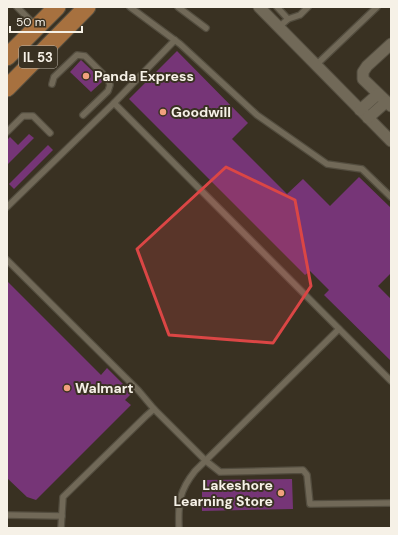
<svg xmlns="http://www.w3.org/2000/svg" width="398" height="535" viewBox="0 0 398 535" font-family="'DM Sans',sans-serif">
<rect width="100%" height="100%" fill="#393122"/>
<!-- building -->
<g fill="#763577">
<polygon points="177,51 248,123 232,139 287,194 303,179 330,206 359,177 391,208 391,273 378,286 391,299 391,361 324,295 329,290 310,271 305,275 129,99"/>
<polygon points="81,60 103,81 91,92 70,72"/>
<polygon points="29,134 34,138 7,165 7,140 10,137 18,145"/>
<polygon points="48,145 53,150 14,189 9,184"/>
<polygon points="7,281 101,375 107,368 132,393 125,400 131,405 36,500 27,497 7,478"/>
<polygon points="292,479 293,509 202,511 202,480"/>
</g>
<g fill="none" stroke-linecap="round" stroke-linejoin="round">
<!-- service casing -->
<g stroke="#534d3f" stroke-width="8">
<g id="service">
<polyline points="17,7 35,25"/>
<polyline points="130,7 180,44 257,115 327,164 362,169 391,197"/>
<polyline points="178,7 206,28"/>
<polyline points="277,7 288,19"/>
<polyline points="279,27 288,19 300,15 308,7"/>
<polyline points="316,65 377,7"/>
<polyline points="52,84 54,77 77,55 85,56 108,79 110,85 108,91 83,115"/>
<polyline points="114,103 175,40"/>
<polyline points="7,132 23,116 33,116 50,133"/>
<polyline points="7,207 114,103 391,381"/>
<polyline points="7,260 138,390 154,409 206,461 220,472 303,470 307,475 310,504 391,503"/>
<polyline points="7,515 62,516"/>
<polyline points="61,528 63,497 146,416 154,409"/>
<path d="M179,528C178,503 179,491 195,471L339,329"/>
</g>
</g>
<!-- minor casing -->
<g stroke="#534d3f" stroke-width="13">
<g id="minor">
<polyline points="259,7 391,141"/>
<polyline points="391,44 367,66 363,72 363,79 391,106"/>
<polyline points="360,110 378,94"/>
<polyline points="368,118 386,102"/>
</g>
</g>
<!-- primary casing -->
<g stroke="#534d3f" stroke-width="19">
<g id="primary">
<polyline points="7,57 57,7"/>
<polyline points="7,88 87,7"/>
</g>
</g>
<!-- service -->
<use href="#service" stroke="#716958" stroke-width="5.5"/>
<!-- minor -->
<use href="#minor" stroke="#716958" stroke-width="11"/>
<!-- primary -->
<use href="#primary" stroke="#a7713f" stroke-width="17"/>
</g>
<!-- marked area -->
<path fill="#db4645" fill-opacity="0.2" stroke="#db4645" stroke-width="3" stroke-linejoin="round" d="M226,167L295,200L311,286L273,343L169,335L137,249Z"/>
<!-- markers -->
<g fill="#f1a17d" stroke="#393122" stroke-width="1.5">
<circle cx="86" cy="76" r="4"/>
<circle cx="163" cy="112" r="4"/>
<circle cx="67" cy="388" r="4"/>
<circle cx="281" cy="493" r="4"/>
</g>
<g text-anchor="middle" stroke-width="4" stroke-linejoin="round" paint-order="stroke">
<!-- shield labels -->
<rect fill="#393122" stroke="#bdb7ac" stroke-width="1" x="19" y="46" width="38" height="22" rx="3"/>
<g font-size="13" font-weight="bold" fill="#f6f1e7">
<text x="38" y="62">IL 53</text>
</g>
<!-- poi labels -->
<g font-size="14" font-weight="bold" fill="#f6f1e7" stroke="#393122" text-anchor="start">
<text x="94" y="81">Panda Express</text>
<text x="171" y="117">Goodwill</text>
<text x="75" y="393">Walmart</text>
<text x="273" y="490" text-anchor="end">Lakeshore<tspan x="273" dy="16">Learning Store</tspan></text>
</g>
</g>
<!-- border -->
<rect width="398" height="535" fill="none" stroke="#f6f1e7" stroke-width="16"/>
<!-- scale -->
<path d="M10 26v6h72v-6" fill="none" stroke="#f6f1e7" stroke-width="2"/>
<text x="16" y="26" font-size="12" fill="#f6f1e7" stroke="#393122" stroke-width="3" paint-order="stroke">50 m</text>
</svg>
